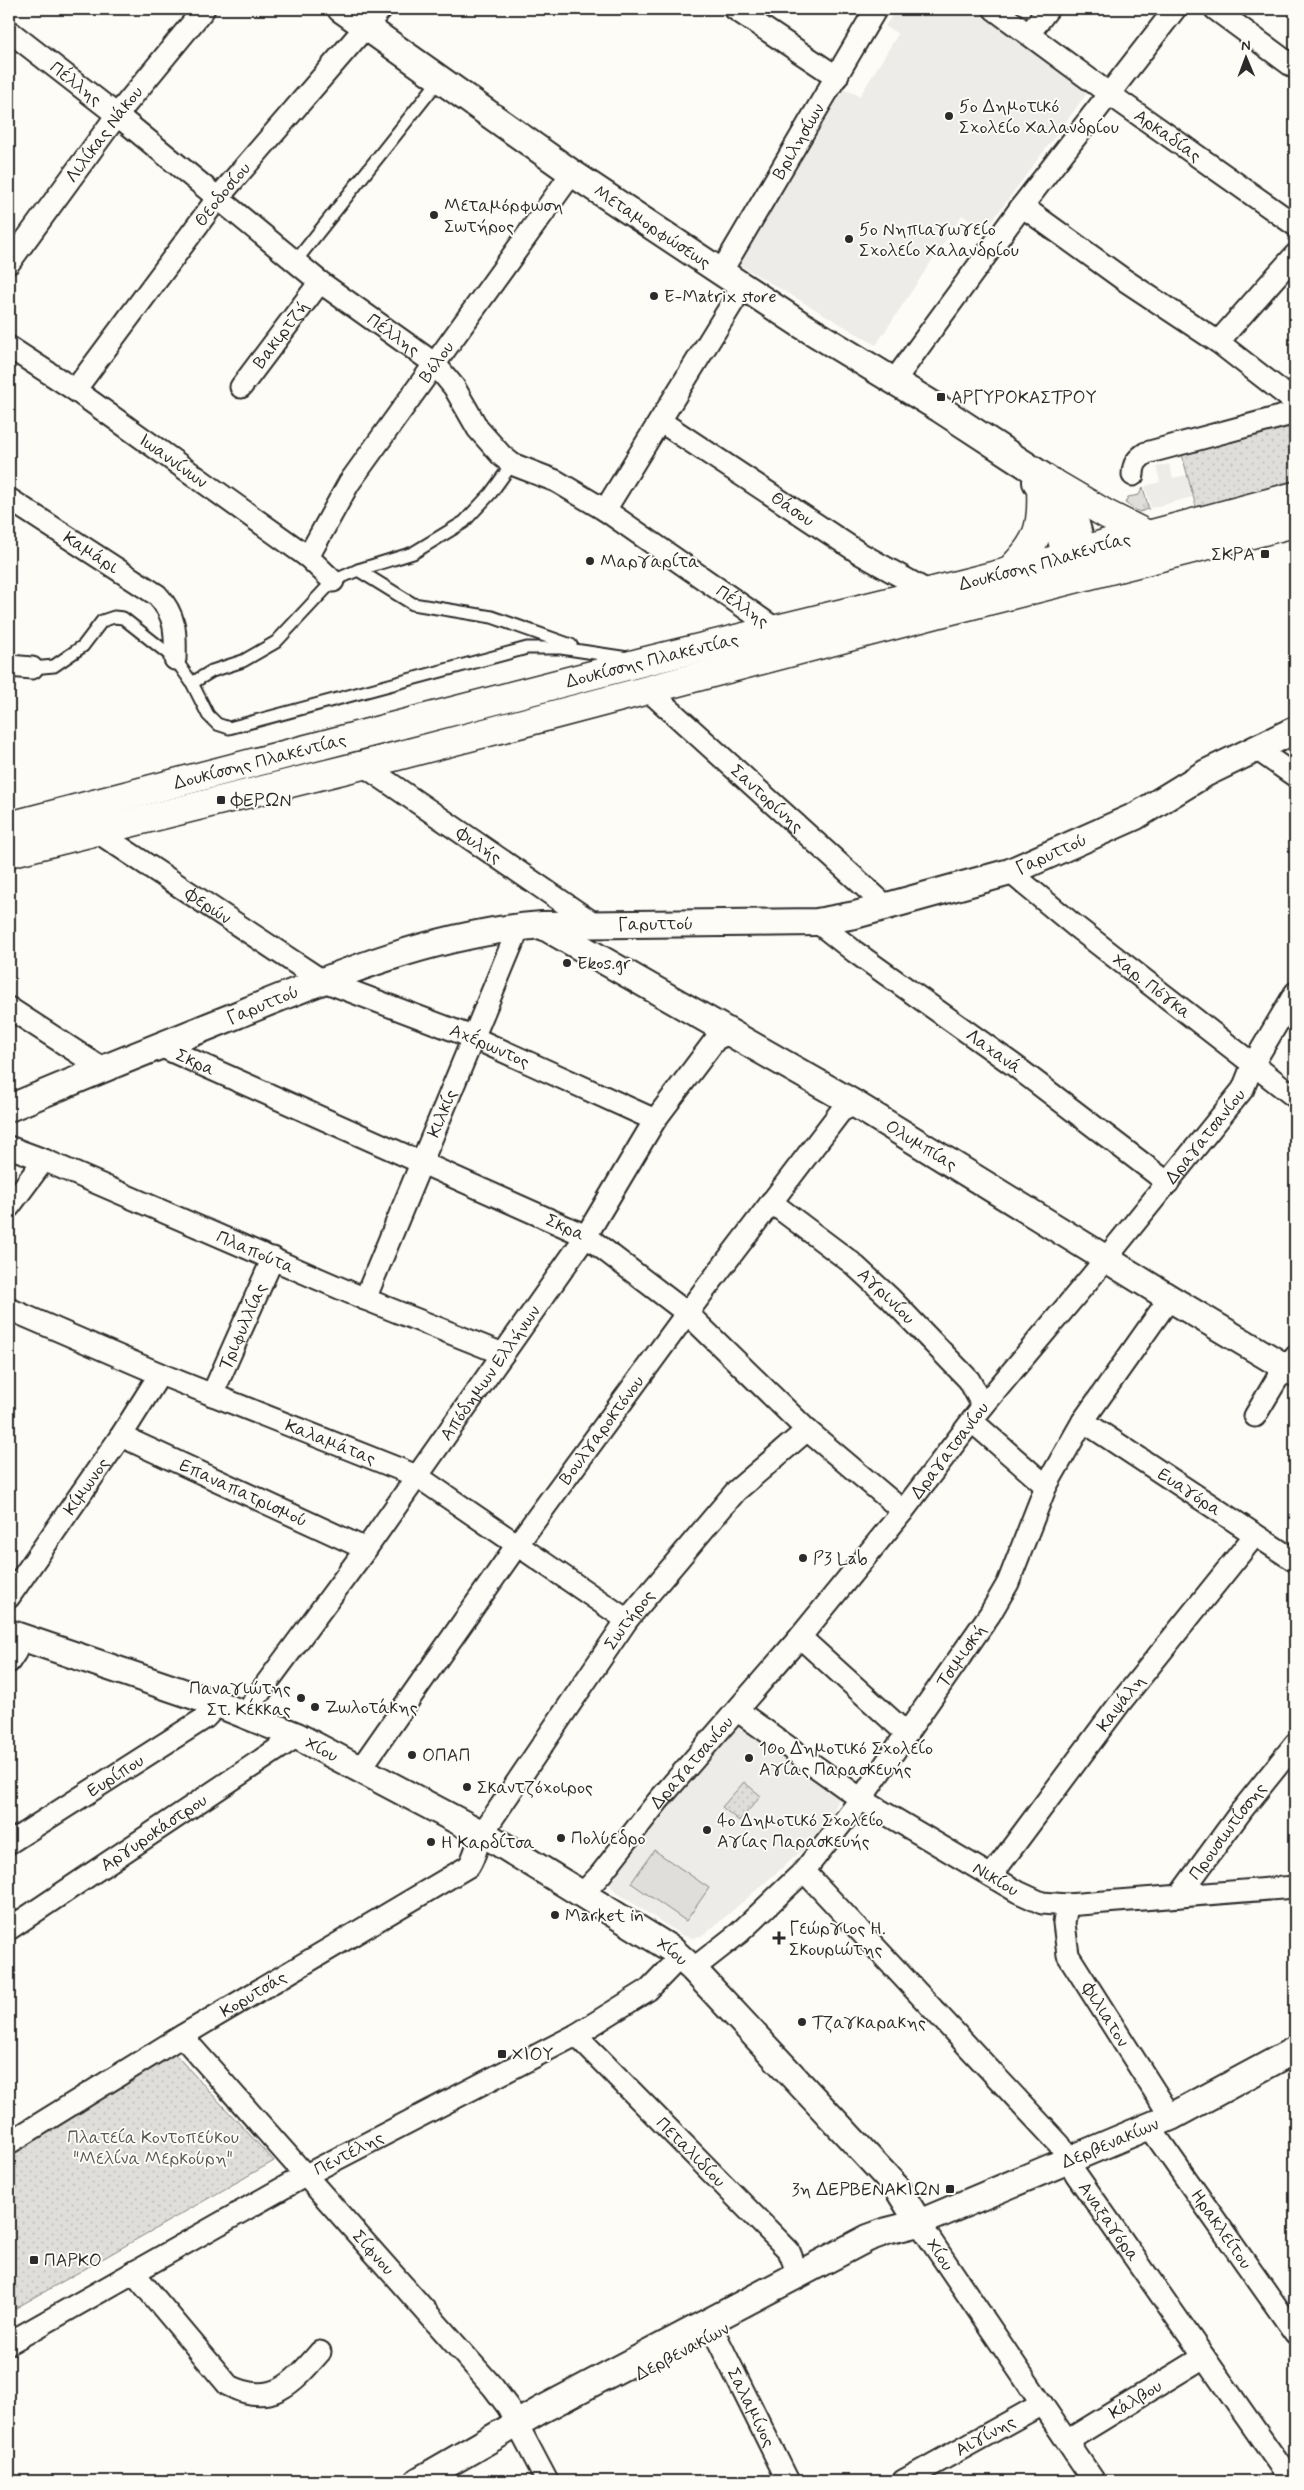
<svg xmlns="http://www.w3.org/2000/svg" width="1304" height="2490" viewBox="0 0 1304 2490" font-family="Mynerve,sans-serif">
<defs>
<pattern id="grass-tufts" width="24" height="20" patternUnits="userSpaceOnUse" patternTransform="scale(1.25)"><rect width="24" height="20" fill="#dfdeda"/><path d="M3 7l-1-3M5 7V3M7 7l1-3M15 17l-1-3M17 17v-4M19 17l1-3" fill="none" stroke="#c0bfbb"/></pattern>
<pattern id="park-dots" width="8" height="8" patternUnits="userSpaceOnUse" patternTransform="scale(1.25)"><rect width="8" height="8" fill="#dfdeda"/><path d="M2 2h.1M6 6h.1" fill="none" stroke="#c0bfbb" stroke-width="1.8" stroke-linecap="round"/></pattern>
</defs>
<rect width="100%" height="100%" fill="#fdfcf7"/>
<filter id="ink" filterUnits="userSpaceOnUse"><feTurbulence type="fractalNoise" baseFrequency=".02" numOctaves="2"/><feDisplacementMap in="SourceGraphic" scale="10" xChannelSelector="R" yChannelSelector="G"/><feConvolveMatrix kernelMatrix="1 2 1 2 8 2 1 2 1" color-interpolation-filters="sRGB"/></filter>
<g filter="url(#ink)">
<!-- built -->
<g fill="#edece8">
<polygon points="897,9 974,9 1088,92 985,230 962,215 876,345 738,264 844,89 860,96 898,34 885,26"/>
<polygon points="1169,464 1173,478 1187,475 1192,497 1151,508 1145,486 1160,482 1157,467"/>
<polygon points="734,1718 840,1792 838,1801 832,1814 804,1849 704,1935 692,1938 683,1936 616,1892 611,1886 610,1880"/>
</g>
<!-- grass -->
<polygon fill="url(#grass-tufts)" stroke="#858482" points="1143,487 1149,509 1139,512 1125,503 1128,497 1139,495"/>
<!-- park -->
<g fill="url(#park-dots)" stroke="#858482">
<polygon points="1295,426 1295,480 1196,507 1182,455"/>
<polygon points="744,1782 761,1796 739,1821 722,1807"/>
<polygon points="173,2052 274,2161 9,2312 9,2150"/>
</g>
<!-- pitch -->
<polygon fill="#dfdeda" stroke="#858482" points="654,1850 709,1888 686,1921 631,1883"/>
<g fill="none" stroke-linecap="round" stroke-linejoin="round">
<!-- service casing -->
<g stroke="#2b2b2b" stroke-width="15">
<g id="service">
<polyline points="295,262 440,79"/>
<polyline points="358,570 413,604 492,617 571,645"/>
<polyline points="32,668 54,666 83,646 102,621 114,617 123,618 175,659 192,683 208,715 217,724 229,728 527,648 561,648 628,658"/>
<polyline points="192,683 212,671 243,661 276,642 333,581 358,570 413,553 464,522 491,493 512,464"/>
</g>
</g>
<!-- minor casing -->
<g stroke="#2b2b2b" stroke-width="25">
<g id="minor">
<polyline points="735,9 837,77"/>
<path id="s1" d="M994,9L1108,93L1295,225"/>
<polyline points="1215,9 1295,68"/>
<path id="s2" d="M9,31L117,115L320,282L435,364L454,387L478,429L502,456L512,464L556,481L605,510L777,630"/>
<polyline points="1029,34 1048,9"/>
<polyline points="1022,206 1123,279 1218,342 1295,402"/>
<path id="s3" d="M9,263L117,115L204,9"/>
<path id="s4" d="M721,272L876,9"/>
<polyline points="1218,342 1295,255"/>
<path id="s5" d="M9,347L75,390L308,557L333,581"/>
<polyline points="894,381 1022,206 1175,9"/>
<path id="s6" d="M241,387L320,282"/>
<path id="s7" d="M75,390L217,199L381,9"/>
<path id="s8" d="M660,421L861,554L929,592"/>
<path d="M1133,475C1133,464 1137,459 1146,453L1295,413"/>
<path id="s9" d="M9,499L157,595C176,615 176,633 175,659"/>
<polyline points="605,510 743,286"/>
<path id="s10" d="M308,557L349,483L572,173"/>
<polyline points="9,666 32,668"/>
<path id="s11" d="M648,690L887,907"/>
<polyline points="1255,748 1295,776"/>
<path id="s12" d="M363,765L596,925"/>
<path id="s13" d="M96,831L321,980L472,1037L655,1120"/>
<path id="s14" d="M1010,872L1075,926L1295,1097"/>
<path id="s15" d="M817,922L855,952L1015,1066L1168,1183"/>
<polyline points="9,1008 103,1069"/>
<path id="s16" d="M160,1046L586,1236L687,1313L807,1430L903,1511"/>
<path id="s17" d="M9,1147L44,1160L365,1299L503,1354"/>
<path id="s18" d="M771,1202L852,1263L890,1298L969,1380L983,1406"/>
<polyline points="9,1207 44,1160"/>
<path id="s19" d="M365,1299L519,927"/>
<path id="s20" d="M9,1309L160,1374L417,1476L627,1620"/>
<path id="s21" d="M212,1395L273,1258"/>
<polyline points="1255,1416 1277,1379 1288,1369 1295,1357"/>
<path id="s22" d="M1083,1421L1295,1561"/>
<polyline points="973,1422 1046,1486"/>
<path id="s23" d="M121,1436L366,1549"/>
<path id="s24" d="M9,1597L121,1436L160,1374"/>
<polyline points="800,1637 907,1734"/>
<polyline points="9,1662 15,1653 20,1637"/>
<path id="s25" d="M738,1711L861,1799L1018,1892L1042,1903L1067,1905L1295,1887"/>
<path id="s26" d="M247,1715L255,1699L366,1549L586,1236L655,1120L716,1039L732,1032"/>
<path id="s27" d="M361,1768L517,1545L687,1313L841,1111L855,1104"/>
<path id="s28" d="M9,1843L205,1718L218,1704"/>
<path id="s29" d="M804,1871L1060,2145L1076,2174L1291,2481"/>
<path id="s30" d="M991,1876L1120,1703L1255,1535"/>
<path id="s31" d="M583,1893L600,1875L658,1801L800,1637L903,1511L983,1406L1091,1277L1243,1089L1253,1064L1295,993"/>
<path id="s32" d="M1179,1896L1242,1810L1295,1744"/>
<path id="s33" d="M1067,1905L1064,1923L1068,1955L1171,2117"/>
<path id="s34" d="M9,1929L297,1736"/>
<path id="s35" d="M693,1969L739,1933L804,1871L861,1799L990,1614L1008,1583L1046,1486L1083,1421L1162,1309L1171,1299"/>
<path id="s36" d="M576,2035L789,2251L798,2274"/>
<path id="s37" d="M182,2036L493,2387L508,2407L547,2481"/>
<path id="s38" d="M1149,2126L1295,2333"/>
<path id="s39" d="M9,2143L182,2036L469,1866C479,1849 476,1837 490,1822L627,1620L736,1491L807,1430"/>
<path id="s40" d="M919,2223L1094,2481"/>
<path d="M133,2272L228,2385C272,2408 293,2383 320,2352"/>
<path id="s41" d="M715,2334L788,2481"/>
<path id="s42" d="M9,2343L306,2175L576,2035L648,1990L680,1957"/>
<path id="s43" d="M1067,2441L1204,2357"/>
<path id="s44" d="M903,2481L1042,2404"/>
</g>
</g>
<!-- tertiary casing -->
<g stroke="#2b2b2b" stroke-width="30">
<g id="tertiary">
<path id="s45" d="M341,9L572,173L721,272L800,324L940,409L1055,484L1070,502L1089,572"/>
<polyline points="1036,482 1054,511 1071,579"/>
<path id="s46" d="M545,927L855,1104L1171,1299L1295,1373"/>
<path id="s47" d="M9,1108C85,1076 161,1045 237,1015C335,975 436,933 542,925L817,922L855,915L1010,872L1136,816L1206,773L1295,730"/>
<path id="s48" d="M9,1633L218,1704L297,1736L494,1840L671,1949L693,1969L898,2189L919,2223"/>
<path id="s49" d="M418,2481L541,2410L868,2238L887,2231L919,2223L1171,2117L1295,2050"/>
</g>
</g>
<!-- secondary casing -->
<g stroke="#2b2b2b" stroke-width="31">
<g id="secondary">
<polyline points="1055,484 1106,514 1148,535"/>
<path d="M1009,571C1037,544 1043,529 1041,489"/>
<path id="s50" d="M9,826L646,661L929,592L1048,562L1107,543L1148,535L1295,496"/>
<polyline points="9,853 363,765 944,612 1295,523"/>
</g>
</g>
<!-- service -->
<use href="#service" stroke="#fdfcf7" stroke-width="11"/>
<!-- minor -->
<use href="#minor" stroke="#fdfcf7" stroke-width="21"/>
<!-- tertiary -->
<use href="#tertiary" stroke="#fdfcf7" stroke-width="26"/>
<!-- secondary -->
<use href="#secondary" stroke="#fdfcf7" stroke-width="28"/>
</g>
</g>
<!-- markers -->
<g fill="#2b2b2b" stroke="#fdfcf7" stroke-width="2">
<circle cx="949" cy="116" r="5"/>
<circle cx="434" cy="215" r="5"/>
<circle cx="849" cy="239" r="5"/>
<circle cx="654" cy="296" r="5"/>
<rect x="936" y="392" width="10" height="10" rx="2.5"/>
<rect x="1260" y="549" width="10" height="10" rx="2.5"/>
<circle cx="590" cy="561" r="5"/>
<rect x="216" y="795" width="10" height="10" rx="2.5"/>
<circle cx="567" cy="963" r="5"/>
<circle cx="803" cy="1558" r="5"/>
<circle cx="301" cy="1698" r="5"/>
<circle cx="315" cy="1707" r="5"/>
<circle cx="412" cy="1755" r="5"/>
<circle cx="749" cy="1758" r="5"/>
<circle cx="467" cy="1787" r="5"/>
<circle cx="707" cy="1830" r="5"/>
<circle cx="561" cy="1838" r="5"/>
<circle cx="431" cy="1842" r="5"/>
<circle cx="555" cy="1915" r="5"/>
<path d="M776.5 1930.5h5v5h5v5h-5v5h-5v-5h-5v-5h5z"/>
<circle cx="802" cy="2022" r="5"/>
<rect x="497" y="2049" width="10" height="10" rx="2.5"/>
<rect x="945" y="2184" width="10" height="10" rx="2.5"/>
<rect x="29" y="2255" width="10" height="10" rx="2.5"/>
</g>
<g text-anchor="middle" stroke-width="4" stroke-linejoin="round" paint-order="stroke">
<!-- street labels -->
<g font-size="18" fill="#2b2b2b" stroke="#fdfcf7">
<text dy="6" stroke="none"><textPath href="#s2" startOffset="85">Πέλλης</textPath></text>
<text dy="6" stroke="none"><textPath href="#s3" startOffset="160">Λιλίκας Νάκου</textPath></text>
<text dy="6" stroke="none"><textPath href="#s1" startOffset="215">Αρκαδίας</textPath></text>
<text dy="6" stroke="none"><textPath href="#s4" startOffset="152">Βριλησίων</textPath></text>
<text dy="6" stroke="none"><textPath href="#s7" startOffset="245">Θεοδοσίου</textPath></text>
<text dy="6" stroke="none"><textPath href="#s45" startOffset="380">Μεταμορφώσεως</textPath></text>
<text dy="6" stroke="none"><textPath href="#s6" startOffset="66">Βακιρτζή</textPath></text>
<text dy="6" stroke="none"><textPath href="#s2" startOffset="490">Πέλλης</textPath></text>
<text dy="6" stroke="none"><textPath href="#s10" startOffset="234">Βόλου</textPath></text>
<text dy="6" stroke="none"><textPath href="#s5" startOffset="200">Ιωαννίνων</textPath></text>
<text dy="6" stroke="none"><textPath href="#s8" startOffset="159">Θάσου</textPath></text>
<text dy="6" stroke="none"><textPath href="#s9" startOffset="98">Καμάρι</textPath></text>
<text dy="6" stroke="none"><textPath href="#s50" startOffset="1069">Δουκίσσης Πλακεντίας</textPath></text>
<text dy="6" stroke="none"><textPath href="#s2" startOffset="940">Πέλλης</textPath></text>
<text dy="6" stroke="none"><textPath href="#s50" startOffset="664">Δουκίσσης Πλακεντίας</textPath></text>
<text dy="6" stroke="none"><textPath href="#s50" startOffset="259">Δουκίσσης Πλακεντίας</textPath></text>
<text dy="6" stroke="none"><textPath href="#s11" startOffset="161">Σαντορίνης</textPath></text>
<text dy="6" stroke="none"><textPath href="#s12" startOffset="141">Φυλής</textPath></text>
<text dy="6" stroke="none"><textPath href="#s47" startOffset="1085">Γαρυττού</textPath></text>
<text dy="6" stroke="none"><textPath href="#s13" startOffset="135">Φερών</textPath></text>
<text dy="6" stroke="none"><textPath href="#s47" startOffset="679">Γαρυττού</textPath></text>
<text dy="6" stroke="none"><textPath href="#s14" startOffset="182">Χαρ. Πόγκα</textPath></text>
<text dy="6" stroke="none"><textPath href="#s47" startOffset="274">Γαρυττού</textPath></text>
<text dy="6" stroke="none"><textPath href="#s13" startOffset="451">Αχέρωντος</textPath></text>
<text dy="6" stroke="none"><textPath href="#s15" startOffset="219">Λαχανά</textPath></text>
<text dy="6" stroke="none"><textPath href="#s16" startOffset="39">Σκρα</textPath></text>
<text dy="6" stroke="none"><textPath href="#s19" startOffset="201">Κιλκίς</textPath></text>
<text dy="6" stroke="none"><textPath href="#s31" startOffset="980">Δραγατσανίου</textPath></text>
<text dy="6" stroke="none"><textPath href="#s46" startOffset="435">Ολυμπίας</textPath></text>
<text dy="6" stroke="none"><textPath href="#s16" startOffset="444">Σκρα</textPath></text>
<text dy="6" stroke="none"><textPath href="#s17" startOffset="268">Πλαπούτα</textPath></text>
<text dy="6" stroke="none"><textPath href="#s18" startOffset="149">Αγρινίου</textPath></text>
<text dy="6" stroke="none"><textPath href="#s21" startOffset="75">Τριφυλλίας</textPath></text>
<text dy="6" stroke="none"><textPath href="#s26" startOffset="420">Απόδημων Ελλήνων</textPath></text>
<text dy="6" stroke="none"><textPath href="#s27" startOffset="415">Βουλγαροκτόνου</textPath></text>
<text dy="6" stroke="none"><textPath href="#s20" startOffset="348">Καλαμάτας</textPath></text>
<text dy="6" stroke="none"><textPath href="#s31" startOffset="575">Δραγατσανίου</textPath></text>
<text dy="6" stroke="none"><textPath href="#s24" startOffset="135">Κίμωνος</textPath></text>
<text dy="6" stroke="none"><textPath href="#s22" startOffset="128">Ευαγόρα</textPath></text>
<text dy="6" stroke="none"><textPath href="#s23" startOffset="135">Επαναπατρισμού</textPath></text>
<text dy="6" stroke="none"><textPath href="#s39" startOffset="832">Σωτήρος</textPath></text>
<text dy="6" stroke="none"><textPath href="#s35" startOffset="415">Τσιμισκή</textPath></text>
<text dy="6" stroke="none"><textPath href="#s30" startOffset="216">Καψάλη</textPath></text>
<text dy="6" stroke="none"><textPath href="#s48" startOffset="334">Χίου</textPath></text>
<text dy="6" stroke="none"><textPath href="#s31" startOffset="170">Δραγατσανίου</textPath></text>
<text dy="6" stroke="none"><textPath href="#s28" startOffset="126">Ευρίπου</textPath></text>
<text dy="6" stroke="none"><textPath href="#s34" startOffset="174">Αργυροκάστρου</textPath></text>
<text dy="6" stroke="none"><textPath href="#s32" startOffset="81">Προυσιωτίσσης</textPath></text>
<text dy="6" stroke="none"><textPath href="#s25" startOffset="308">Νικίου</textPath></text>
<text dy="6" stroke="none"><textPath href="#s48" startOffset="739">Χίου</textPath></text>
<text dy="6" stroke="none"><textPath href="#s39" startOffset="286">Κορυτσάς</textPath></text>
<text dy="6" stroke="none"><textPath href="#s33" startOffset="121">Φιλιατον</textPath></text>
<text dy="6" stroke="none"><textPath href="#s49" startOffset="772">Δερβενακίων</textPath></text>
<text dy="6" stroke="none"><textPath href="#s36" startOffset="164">Πεταλιδίου</textPath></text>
<text dy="6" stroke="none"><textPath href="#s42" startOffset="389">Πεντέλης</textPath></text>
<text dy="6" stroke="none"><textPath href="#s29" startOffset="466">Αναξαγόρα</textPath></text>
<text dy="6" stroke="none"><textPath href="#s38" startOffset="126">Ηρακλείτου</textPath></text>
<text dy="6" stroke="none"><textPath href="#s37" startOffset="289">Σίφνου</textPath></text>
<text dy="6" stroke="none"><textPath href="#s40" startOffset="38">Χίου</textPath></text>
<text transform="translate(682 2351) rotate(-28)" y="6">Δερβενακίων</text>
<text dy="6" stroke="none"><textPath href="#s43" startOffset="80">Κάλβου</textPath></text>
<text dy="6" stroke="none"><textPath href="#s41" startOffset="82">Σαλαμίνος</textPath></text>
<text dy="6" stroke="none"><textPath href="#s44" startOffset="94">Αιγίνης</textPath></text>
</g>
<!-- poi labels -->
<g font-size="18" fill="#2b2b2b" stroke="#fdfcf7" text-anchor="start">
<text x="959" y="112">5ο Δημοτικό<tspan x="959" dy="21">Σχολείο Χαλανδρίου</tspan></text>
<text x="444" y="211">Μεταμόρφωση<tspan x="444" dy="21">Σωτήρος</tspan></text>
<text x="859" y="235">5ο Νηπιαγωγείο<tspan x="859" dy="21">Σχολείο Χαλανδρίου</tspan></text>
<text x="664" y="302">E-Matrix store</text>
<text x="951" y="403">ΑΡΓΥΡΟΚΑΣΤΡΟΥ</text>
<text x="1255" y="560" text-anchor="end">ΣΚΡΑ</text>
<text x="600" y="567">Μαργαρίτα</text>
<text x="231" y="806">ΦΕΡΩΝ</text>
<text x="577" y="969">Ekos.gr</text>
<text x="813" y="1564">P3 Lab</text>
<text x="291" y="1694" text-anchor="end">Παναγιώτης<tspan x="291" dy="21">Στ. Κέκκας</tspan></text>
<text x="325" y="1713">Ζωλοτάκης</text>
<text x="759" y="1754">10ο Δημοτικό Σχολείο<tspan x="759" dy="21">Αγίας Παρασκευής</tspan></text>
<text x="422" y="1761">ΟΠΑΠ</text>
<text x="477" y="1793">Σκαντζόχοιρος</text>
<text x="717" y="1826">4ο Δημοτικό Σχολείο<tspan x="717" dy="21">Αγίας Παρασκευής</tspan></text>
<text x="571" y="1844">Πολύεδρο</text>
<text x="441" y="1848">Η Καρδίτσα</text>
<text x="565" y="1921">Market in</text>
<text x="789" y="1934">Γεώργιος Η.<tspan x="789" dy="21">Σκουριώτης</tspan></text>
<text x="812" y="2028">Τζαγκαρακης</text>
<text x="512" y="2060">ΧΙΟΥ</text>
<text x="940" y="2195" text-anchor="end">3η ΔΕΡΒΕΝΑΚΙΩΝ</text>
<text x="44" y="2266">ΠΑΡΚΟ</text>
</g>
<!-- park labels -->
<g font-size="18" fill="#585857" stroke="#fdfcf7">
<text x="153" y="2143">Πλατεία Κοντοπεύκου<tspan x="153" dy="21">"Μελίνα Μερκούρη"</tspan></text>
</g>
</g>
<!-- margin -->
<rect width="1304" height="2490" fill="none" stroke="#fdfcf7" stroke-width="30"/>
<rect x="15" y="15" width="1274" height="2460" fill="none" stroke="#2b2b2b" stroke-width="2" filter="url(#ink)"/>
<!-- north arrow -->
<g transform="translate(1246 58) rotate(359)" stroke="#fdfcf7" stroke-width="4" paint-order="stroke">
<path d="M0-4L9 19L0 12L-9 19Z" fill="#2b2b2b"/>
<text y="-8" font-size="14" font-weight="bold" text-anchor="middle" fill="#2b2b2b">N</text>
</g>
</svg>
